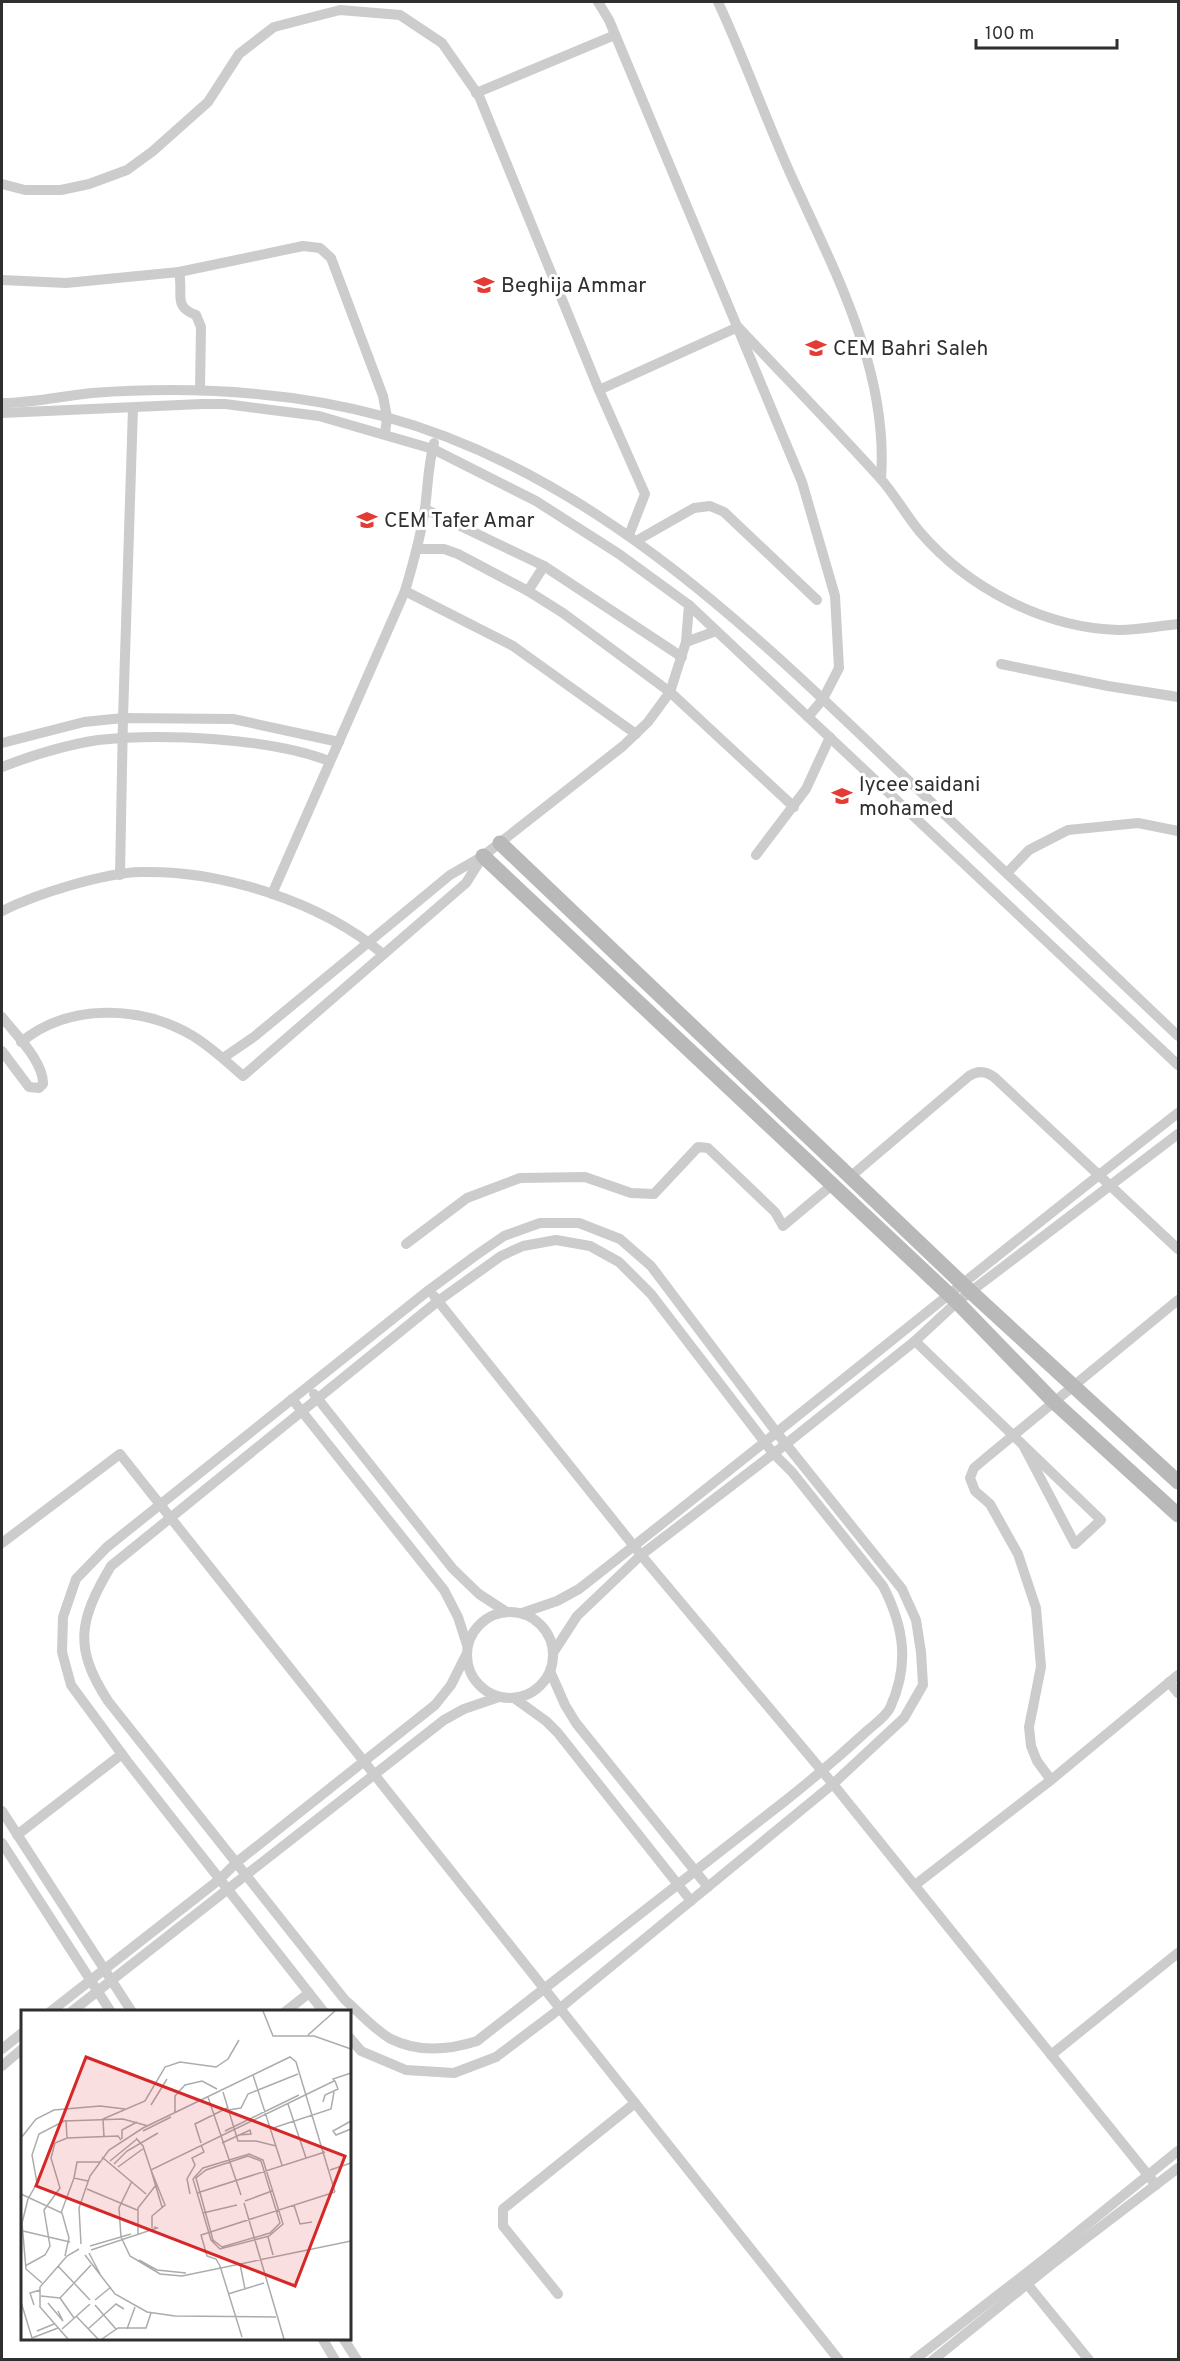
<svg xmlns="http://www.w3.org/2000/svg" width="1180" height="2361" viewBox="0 0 1180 2361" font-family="Overpass,sans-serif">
<rect width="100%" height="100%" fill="#fff"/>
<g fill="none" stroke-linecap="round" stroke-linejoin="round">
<!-- street -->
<g stroke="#ccc" stroke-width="10">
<polyline points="598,2 609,20 802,482 835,596 839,668 823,699 808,717"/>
<path d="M718,2C744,58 765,117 790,173C834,270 889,370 881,479"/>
<polyline points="476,93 615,35"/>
<polyline points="2,184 25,190 61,190 89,184 127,170 153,151 208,102 239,54 274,27 340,10 400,15 442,43 479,96 599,390 645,494 629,535"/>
<polyline points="179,272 303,246 320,248 331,258 383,396 387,417 385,434"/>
<path d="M2,280L66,283L179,272C184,294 172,306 196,315L201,327L200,390"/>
<path d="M599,390L738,327C785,377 833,426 879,477C894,493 905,514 920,532C968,588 1044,628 1119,630C1139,630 1159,626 1178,624"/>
<path d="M2,403C33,403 61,396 92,393C190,386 291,391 386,417C595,474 755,634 907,779C998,865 1088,950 1178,1036"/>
<polyline points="2,413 202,404 225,404 319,416 433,449 536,501 619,554 689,605 1178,1065"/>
<polyline points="425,509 544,566 682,657"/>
<polyline points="636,541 694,508 710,506 724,512 817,600"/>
<polyline points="417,549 444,549 458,554 528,591 563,613 670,692 794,807"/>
<polyline points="405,591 513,646 636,734"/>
<polyline points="528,591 544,566"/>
<polyline points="689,605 686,642 716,631"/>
<polyline points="1001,664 1108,686 1178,697"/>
<polyline points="2,743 84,722 123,718 233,719 339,742"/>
<path d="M2,767C33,755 65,745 98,740C162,733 270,738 329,761"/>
<polyline points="756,855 806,789 830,737"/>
<polyline points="483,856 623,746 648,722 670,692 686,642"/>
<polyline points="1007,873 1029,850 1068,830 1138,823 1178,831"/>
<polyline points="120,875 123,718 133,408"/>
<path d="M272,894L405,591C413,564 421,536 425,508C428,486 428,465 434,443"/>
<path d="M2,911C36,894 103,873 141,872C222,870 321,902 383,954"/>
<path d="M2,1017C15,1034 44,1062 43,1084L39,1088L29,1087L2,1051"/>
<path d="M21,1042C69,1003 141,1005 193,1036C211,1047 227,1062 243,1076L466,883L483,856L450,875L255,1036L223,1058"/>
<path d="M850,1177L969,1076C978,1070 986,1071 994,1077L1178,1249"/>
<path d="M556,1240L590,1246L619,1262L651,1294L773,1453L792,1472L883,1586C904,1627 910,1664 890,1708C886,1716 875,1724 868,1730C841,1755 814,1778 785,1801C682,1881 580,1961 477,2041C449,2050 419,2053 391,2039C376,2031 358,2011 345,2000L108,1701C73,1647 79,1620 111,1566L438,1301L501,1256L523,1246Z"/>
<polyline points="406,1244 467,1198 520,1178 585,1177 631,1193 654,1194 698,1147 708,1148 775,1212 783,1226 832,1185"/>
<polyline points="434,1296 641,1555 833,1784 1156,2185"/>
<polyline points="915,1341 1101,1520 1075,1544 1023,1445"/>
<polyline points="314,1394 453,1569 479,1594 505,1611"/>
<polyline points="292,1399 444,1590 458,1617 467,1645"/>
<polyline points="2,1543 120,1454 839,2360"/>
<circle cx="510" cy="1655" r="43"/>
<path d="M522,1613L557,1601L579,1589C780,1432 977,1270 1178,1113"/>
<polyline points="553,1653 577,1616 641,1555 786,1444 915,1341 957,1302 1178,1134"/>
<polyline points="550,1671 565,1705 576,1723 708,1887"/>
<polyline points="1169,1682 1178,1693"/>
<polyline points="514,1698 546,1721 558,1733 691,1901"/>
<polyline points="1051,1780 1037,1761 1031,1746 1029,1727 1041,1667 1036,1608 1018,1554 990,1504 975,1491 970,1478 974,1468 987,1457 1178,1300"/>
<polyline points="2,1811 132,2012"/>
<polyline points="17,1835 122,1754"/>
<polyline points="2,1843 111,2012"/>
<polyline points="915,1885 1051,1780 1178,1675"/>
<polyline points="50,2012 220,1879 237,1862 435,1705 451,1685 466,1655"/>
<polyline points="71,2012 444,1720 464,1709 499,1697"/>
<polyline points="285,2012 309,1993"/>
<polyline points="324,2012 127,1761 71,1685 62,1652 63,1617 76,1579 107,1547 429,1290 475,1256 504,1236 540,1223 579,1223 620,1239 651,1266 777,1433 902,1589 916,1620 921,1652 923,1685 904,1718 833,1784 553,2014 496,2057 454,2073 406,2070 361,2051 350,2038"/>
<polyline points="2,2049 22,2033"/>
<polyline points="1051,2055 1178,1953"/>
<polyline points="2,2066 22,2049"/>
<polyline points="1028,2285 1089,2360"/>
<polyline points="558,2294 503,2226 503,2209 635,2103"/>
<polyline points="322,2338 335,2360"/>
<polyline points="343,2338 357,2360"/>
<polyline points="914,2360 1047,2257 1178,2151"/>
<polyline points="933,2360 1052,2264 1178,2168"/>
</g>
<!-- secondary -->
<g stroke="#b9b9b9" stroke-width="15">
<polyline points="500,843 971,1292 1178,1482"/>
<polyline points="483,856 957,1302 1053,1401 1178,1515"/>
</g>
</g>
<!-- icons -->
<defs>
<g id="school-bare" transform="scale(1.62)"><path d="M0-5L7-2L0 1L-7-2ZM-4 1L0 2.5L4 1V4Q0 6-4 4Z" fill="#e23c35" stroke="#fff" stroke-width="2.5" paint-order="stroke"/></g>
</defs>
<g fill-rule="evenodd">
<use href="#school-bare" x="484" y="285"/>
<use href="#school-bare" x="816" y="348"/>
<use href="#school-bare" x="367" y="520"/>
<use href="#school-bare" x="842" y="796"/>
</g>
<g text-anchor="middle" stroke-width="6" stroke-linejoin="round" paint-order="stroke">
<!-- poi labels -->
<g font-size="21" fill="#2f2f2f" stroke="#fff" text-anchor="start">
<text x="501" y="292">Beghija Ammar</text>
<text x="833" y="355">CEM Bahri Saleh</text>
<text x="384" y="527">CEM Tafer Amar</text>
<text x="859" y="791">lycee saidani<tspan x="859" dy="24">mohamed</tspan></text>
</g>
</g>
<!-- overview -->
<g transform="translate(21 2010)">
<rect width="330" height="330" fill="#fff"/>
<path fill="none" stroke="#acacac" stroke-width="1.5" d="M242,1L252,26H293L330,39M287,25L314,1M232,65L261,155M314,71L312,69L330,63M202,82L217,131H235L255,136M187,87L220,185M302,92L304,85L317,79L314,71M267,94L285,148M130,95L146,69M207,100L220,98L227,84L277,64M154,103V86L164,75L181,71L196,79M45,110L46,128M330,111L312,121L315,125L330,119M249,119L310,99L313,82M122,121L150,107M204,121L278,85M83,127L82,109L124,91L144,57L159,52L195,57L207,49L218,30M0,128L15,109L33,100L79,96L104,99M115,128L122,136L130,160L313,71M101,129V120L116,112M180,133L174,114L206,98M201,133L229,120L230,124L217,125M228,144L242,150L262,214L248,226L199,239L190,230L172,169L182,158ZM227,146L240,151L259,213L249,223L201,237L192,230L175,168L185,160ZM81,147L125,184M89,151L116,129M93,154L106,141L137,123M97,157L123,138M309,160L330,153M53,168L56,152H79M111,171L98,198L100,227L109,246L139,264L161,266L330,231M66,179L116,200M176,183L304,142M0,184L41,203L48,228L44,246M169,184L166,169L174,155L171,148L183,142L180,135M224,191L251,181M223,193L263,329M273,195L279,214L291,212M40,203L53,168L67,171M182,203L216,195M131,218V206L144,195L130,160L141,197M2,221L49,232M117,225V198L135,175M247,227L252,245M60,234L58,198L69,166L88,140L122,118L269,47L275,52L314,182M69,236L110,224M70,240L136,218L133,217M68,243L79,264M64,245L94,284L126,302L154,306L255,307M118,250L136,260L165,263M219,254L224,279M4,256L24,245L29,236L23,200L39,178L30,148L34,133L46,128L97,126L100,130M37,256L69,290M21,273L5,259L1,213L7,189L16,173L11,145L18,124L43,111L102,109L127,116M207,284L243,273M20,286L39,288M74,290L90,277M0,292L11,328L37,318M27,293L42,311L37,301M13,295L9,283L19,280M74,295L95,319M55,306L77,329M53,308L39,288L70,255M41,319L69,294M67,319L95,294L103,299M106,319L114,297M16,321L33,314M221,327L199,256L195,249L186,246L180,225L314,182M47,329L19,297V277L46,246L58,239M81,329L97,318H125L130,303"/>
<path fill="#d62828" fill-opacity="0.15" stroke="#d62828" stroke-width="3" d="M65,47L324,146L274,276L15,176Z"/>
<rect width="330" height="330" fill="none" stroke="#2f2f2f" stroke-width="3"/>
</g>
<!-- border -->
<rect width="1180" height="2361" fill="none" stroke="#2f2f2f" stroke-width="6"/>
<!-- scale -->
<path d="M976 39v9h141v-9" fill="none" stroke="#2f2f2f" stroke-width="3"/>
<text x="985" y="39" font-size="18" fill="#2f2f2f" stroke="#ffffff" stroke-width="4.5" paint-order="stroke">100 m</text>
</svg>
